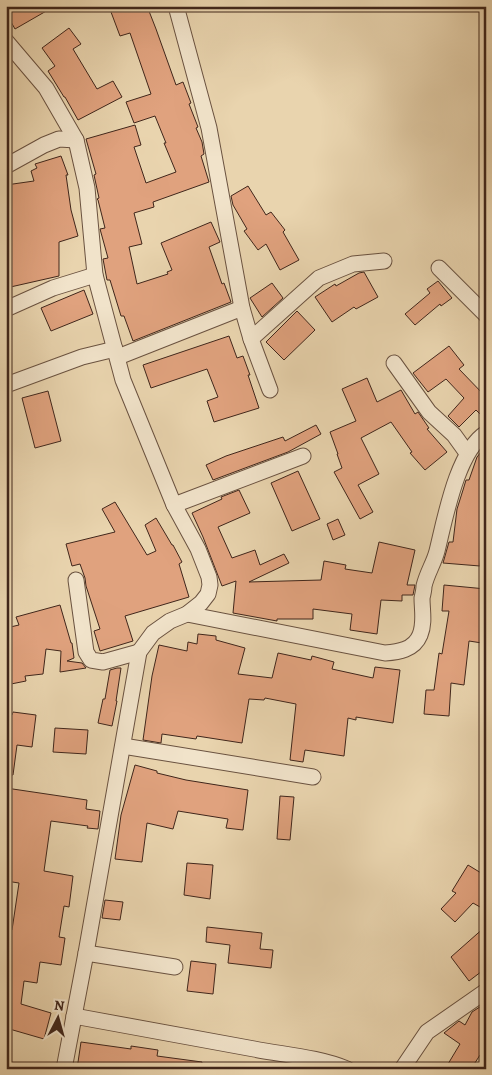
<svg xmlns="http://www.w3.org/2000/svg" width="492" height="1075" viewBox="0 0 492 1075" font-family="Alegreya,serif">
<rect width="100%" height="100%" fill="#e9d4ae"/>
<filter id="stains"><feTurbulence type="fractalNoise" baseFrequency=".004" numOctaves="4"/><feColorMatrix values="0 0 0 0 .2 0 0 0 0 .09 0 0 0 0 .02 0 0 0 .5 -.17"/></filter>
<radialGradient id="worn" r=".72"><stop offset=".6" stop-color="#630" stop-opacity="0"/><stop offset="1" stop-color="#630" stop-opacity=".3"/></radialGradient>
<!-- building -->
<g fill="#e0a27e" stroke="#40261b">
<polygon points="6,6 55,6 15,29 6,13"/>
<polygon points="125,6 147,6 156,29 176,85 183,82 191,103 189,104 198,127 196,128 202,142 204,154 201,156 209,182 153,202 154,207 134,213 142,244 129,247 137,284 168,274 167,272 172,270 161,243 211,222 220,242 209,247 222,284 224,283 231,302 133,341 124,316 121,316 110,280 107,280 103,259 108,258 100,229 105,228 98,200 97,199 99,198 94,175 96,174 86,139 135,125 141,145 134,147 146,183 176,172 164,143 166,143 155,116 134,123 126,102 151,94 130,33 120,36 111,12"/>
<polygon points="69,28 81,44 73,49 97,89 113,81 122,97 78,120 65,97 64,97 48,71 55,66 42,48"/>
<polygon points="61,156 68,175 66,175 71,210 78,236 59,242 59,276 6,288 6,185 34,181 31,171 37,168 35,164"/>
<polygon points="248,186 266,215 271,212 285,230 283,232 299,260 280,270 266,244 258,250 244,231 247,229 233,205 231,196"/>
<polygon points="364,272 378,297 356,309 354,307 332,322 315,297 335,284 336,286 359,273"/>
<polygon points="438,281 452,298 441,306 440,304 415,325 405,314 430,293 427,289"/>
<polygon points="272,283 283,298 262,317 250,298"/>
<polygon points="84,290 93,314 51,331 41,308"/>
<polygon points="297,311 315,330 284,360 266,342"/>
<polygon points="229,336 237,358 243,356 250,375 248,375 259,408 214,422 207,401 218,397 207,369 151,388 143,365"/>
<polygon points="449,346 464,365 459,369 486,397 486,420 476,410 459,427 448,416 464,398 446,379 428,392 413,373"/>
<polygon points="367,378 377,402 401,390 415,414 418,412 429,428 427,429 447,452 425,470 410,453 412,452 391,422 361,438 379,474 358,485 373,512 360,519 334,472 342,468 337,454 338,454 330,432 356,421 342,389"/>
<polygon points="48,391 61,441 35,448 22,398"/>
<polygon points="316,425 321,434 288,452 213,480 206,465 226,456 283,437 285,441"/>
<polygon points="486,446 486,538 482,537 480,566 443,563 449,542 453,542 457,509 463,490 466,480 469,480 477,457"/>
<polygon points="298,471 320,519 292,531 271,483"/>
<polygon points="239,490 250,513 218,527 232,558 255,550 260,565 284,554 289,563 249,582 321,580 324,561 346,565 345,569 372,573 379,542 415,550 407,585 415,585 413,595 402,595 402,601 381,600 377,634 350,630 352,614 313,609 313,619 277,619 277,621 233,613 236,581 222,586 203,537 192,513 222,499 221,497"/>
<polygon points="115,502 147,555 156,551 145,525 156,518 172,545 173,545 182,562 179,564 189,597 125,616 133,641 100,651 94,631 100,629 86,586 85,578 80,564 72,566 66,544 115,532 102,509"/>
<polygon points="338,519 345,535 333,540 327,524"/>
<polygon points="444,585 486,589 486,620 482,643 469,641 464,685 451,683 449,716 424,714 426,690 434,690 439,653 442,654 449,611 442,611"/>
<polygon points="60,605 71,643 72,643 74,658 67,661 82,663 86,668 60,672 61,651 46,649 43,674 25,676 26,681 6,685 6,628 19,625 16,617"/>
<polygon points="198,634 216,636 216,640 245,648 238,674 272,678 278,653 311,660 312,656 334,662 332,669 373,678 375,667 400,670 393,723 356,717 356,720 348,718 344,756 305,750 303,762 290,760 296,704 265,698 264,700 249,699 242,743 197,736 196,739 162,734 161,743 143,740 152,676 159,645 187,651 188,642 197,644"/>
<polygon points="117,668 121,668 116,701 117,701 112,726 98,723 103,699 105,699 110,670"/>
<polygon points="13,712 36,715 32,747 17,745 13,775 6,775 6,714 12,715"/>
<polygon points="55,728 88,730 86,754 53,752"/>
<polygon points="135,765 157,771 157,773 186,780 248,790 243,830 226,828 228,819 178,811 173,829 147,823 142,862 115,859 121,815"/>
<polygon points="6,788 87,800 86,809 100,811 98,829 87,828 88,826 51,821 44,871 73,876 69,907 64,906 59,937 65,938 61,965 40,962 37,983 24,981 21,1004 51,1013 44,1039 6,1028 6,929 12,930 19,883 6,881"/>
<polygon points="280,796 294,797 290,840 277,839"/>
<polygon points="187,863 213,865 210,899 184,895"/>
<polygon points="468,865 486,876 486,898 480,907 473,903 455,922 441,909 456,893 452,891"/>
<polygon points="105,900 123,902 120,920 102,918"/>
<polygon points="486,926 486,968 469,981 451,957"/>
<polygon points="207,927 262,933 260,949 273,950 271,968 228,963 230,945 206,942"/>
<polygon points="191,961 216,964 213,994 187,991"/>
<polygon points="486,1003 486,1059 480,1055 471,1069 445,1069 460,1044 444,1033 459,1021 465,1025 472,1012"/>
<polygon points="81,1042 131,1049 131,1046 158,1050 157,1056 202,1062 201,1069 135,1069 121,1067 121,1069 77,1069"/>
</g>
<g fill="none" stroke-linecap="round" stroke-linejoin="round">
<!-- street casing -->
<g stroke="#6a5240" stroke-width="17">
<g id="street">
<polyline points="176,6 209,128 242,308 251,339 270,390"/>
<polyline points="6,41 46,88 76,140 87,188 95,275 123,380 174,505 198,549 209,577 210,585 208,594 201,603 187,614 170,621 153,633 139,652 86,953 64,1069"/>
<polyline points="6,166 44,145 59,139 76,140"/>
<polyline points="439,268 486,315"/>
<polyline points="6,309 53,288 95,275"/>
<polyline points="251,339 319,278 353,264 384,261"/>
<polyline points="118,357 242,308"/>
<polyline points="394,363 429,412 454,435 467,453"/>
<polyline points="6,385 82,357 115,349"/>
<polyline points="174,505 303,456"/>
<polyline points="76,580 86,652 91,660 103,662 139,652"/>
<path d="M187,614L385,653C398,652 414,650 420,635C425,623 422,610 422,598C423,594 424,590 424,586C427,573 434,563 437,551C445,519 457,451 486,433"/>
<polyline points="123,746 313,777"/>
<polyline points="86,953 175,967"/>
<path d="M74,1016C134,1027 194,1038 254,1049C285,1055 318,1057 347,1069"/>
<polyline points="402,1069 427,1032 486,991"/>
</g>
</g>
<!-- street -->
<use href="#street" stroke="#f1e3ca" stroke-width="15"/>
</g>
<!-- margin -->
<rect width="492" height="1075" fill="none" stroke="#e9d4ae" stroke-width="25"/>
<rect x="8" y="8" width="477" height="1060" fill="none" stroke="#40261b" stroke-width="2.5"/>
<rect x="12" y="12" width="467" height="1050" fill="none" stroke="#40261b"/>
<!-- north arrow -->
<g transform="translate(58 1018) rotate(6)" stroke="#f1e3ca" stroke-width="4" paint-order="stroke">
<path d="M0-4L9 19L0 12L-9 19Z" fill="#40261b"/>
<text y="-8" font-size="14" font-weight="bold" text-anchor="middle" fill="#40261b">N</text>
</g>
<rect width="100%" height="100%" filter="url(#stains)"/>
<rect width="100%" height="100%" fill="url(#worn)"/>
</svg>
